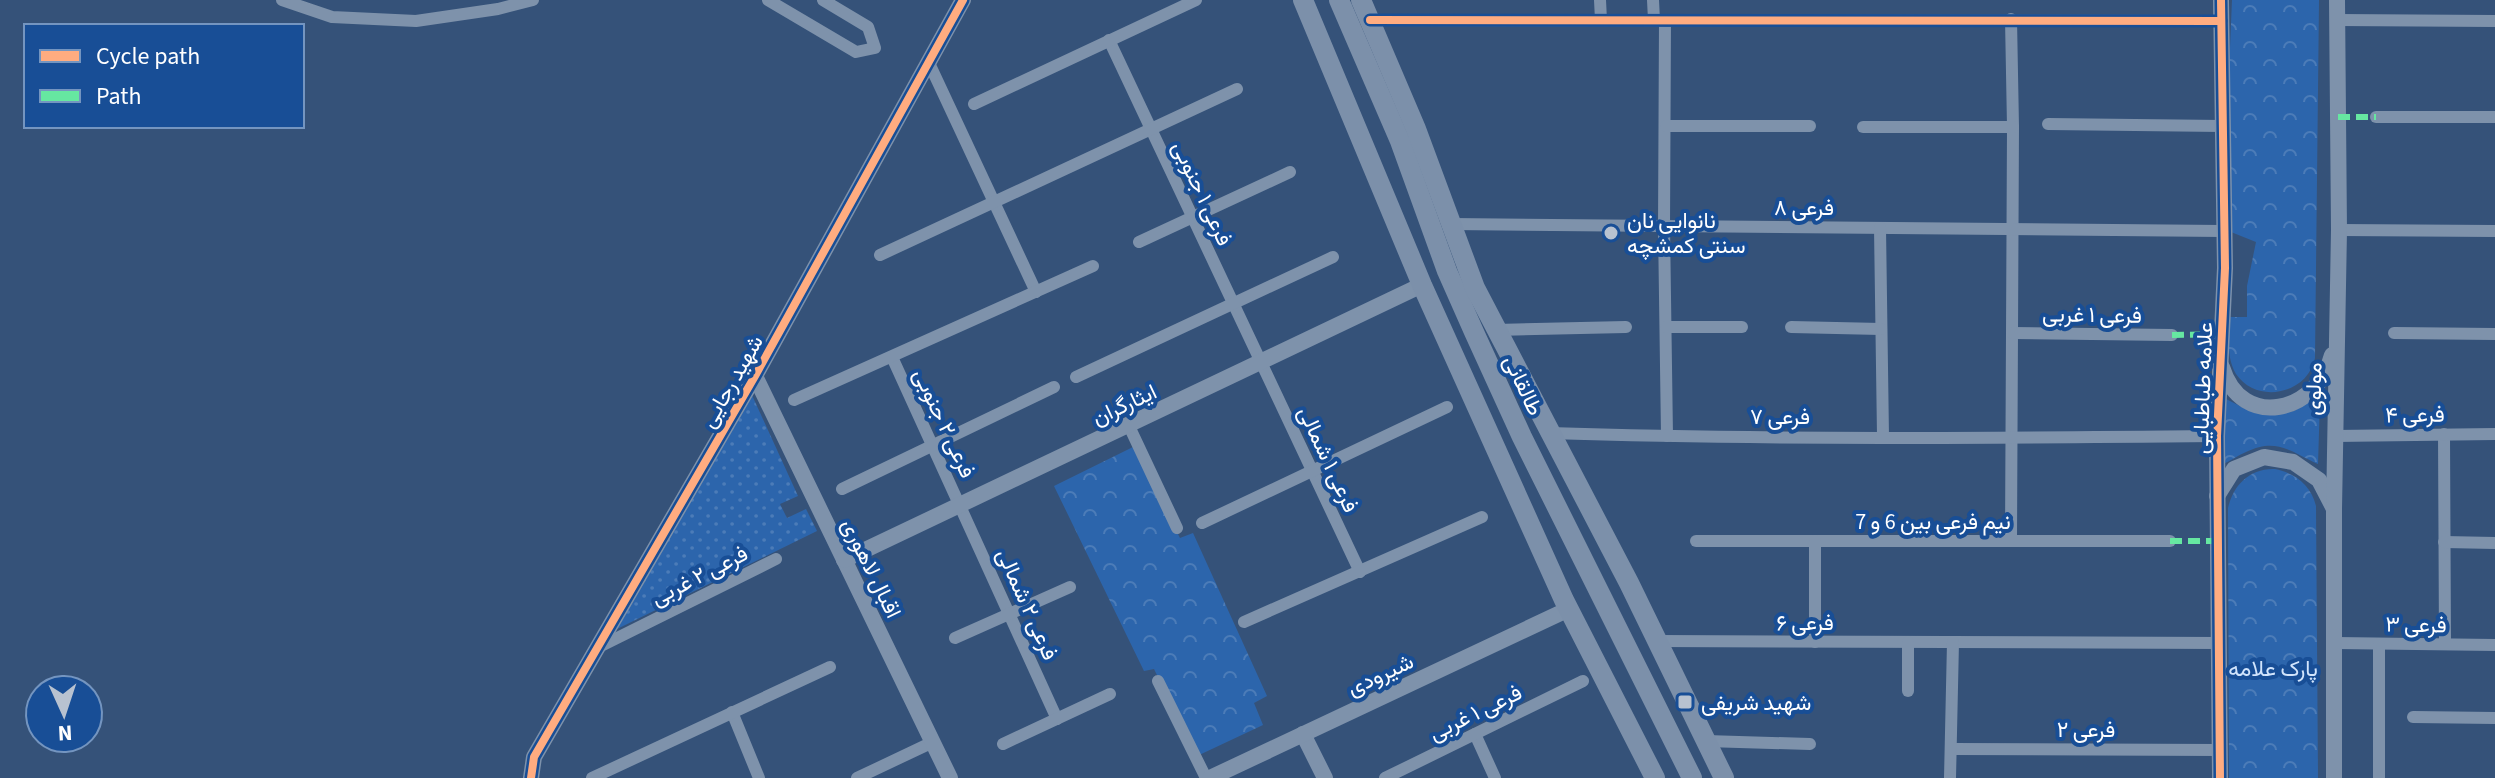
<svg xmlns="http://www.w3.org/2000/svg" width="2495" height="778" viewBox="0 0 2495 778" font-family="'Source Sans 3',Vazirmatn,sans-serif">
<defs>
<pattern id="grass-dots" width="8" height="8" patternUnits="userSpaceOnUse" patternTransform="scale(2)"><rect width="8" height="8" fill="#2c65ac"/><path d="M2 2h.1M6 6h.1" fill="none" stroke="#4c7cb8" stroke-width="1.8" stroke-linecap="round"/></pattern>
<pattern id="park-crowns" width="20" height="18" patternUnits="userSpaceOnUse" patternTransform="scale(2)"><rect width="20" height="18" fill="#2c65ac"/><path d="M2 6a3 3 0 1 1 6 0M12 15a3 3 0 1 1 6 0" fill="none" stroke="#4c7cb8"/></pattern>
</defs>
<rect width="100%" height="100%" fill="#355279"/>
<!-- grass -->
<polygon fill="url(#grass-dots)" points="751,393 798,496 780,504 787,518 806,509 817,531 617,629"/>
<!-- park -->
<g fill="url(#park-crowns)">
<path d="M2232,0H2319L2315,358C2308,394 2257,405 2236,374C2226,357 2229,336 2229,317H2247V286L2256,242L2231,232L2229,72Z"/>
<path d="M2224,398L2248,410L2270,415L2294,411L2313,399H2320L2318,464C2291,452 2277,437 2246,452C2238,455 2231,461 2223,464Z"/>
<polygon points="1133,447 1180,538 1193,533 1267,696 1254,703 1263,725 1197,756 1154,669 1144,671 1054,486"/>
<path d="M2275,469C2295,473 2311,485 2316,506L2318,778H2229L2228,508C2233,485 2250,468 2275,469Z"/>
</g>
<g fill="none" stroke-linecap="round" stroke-linejoin="round">
<!-- minor -->
<g stroke="#7e92ab" stroke-width="12">
<polyline points="282,0 332,17 416,21 498,9 533,0"/>
<polyline points="768,0 856,52 875,48 868,27 823,0"/>
<polyline points="1600,0 1601,20"/>
<polyline points="1653,0 1654,20"/>
<polyline points="2011,19 2013,127 2011,540"/>
<polyline points="1370,20 2221,21"/>
<polyline points="1665,20 1664,227 1667,436"/>
<polyline points="2337,20 2495,21"/>
<polyline points="1109,40 1360,572"/>
<polyline points="929,63 1036,292"/>
<polyline points="974,104 1196,0"/>
<polyline points="2376,117 2495,117"/>
<polyline points="2048,124 2222,126"/>
<polyline points="1666,126 1810,126"/>
<polyline points="1863,127 2013,127"/>
<polyline points="1451,224 2223,231"/>
<polyline points="1880,228 1883,436"/>
<polyline points="2339,230 2495,231"/>
<polyline points="1139,242 1290,172"/>
<polyline points="880,255 1237,89"/>
<polyline points="1666,327 1742,327"/>
<polyline points="1791,327 1881,329"/>
<polyline points="1496,330 1626,327"/>
<polyline points="2012,333 2172,335"/>
<polyline points="2394,333 2495,334"/>
<polyline points="892,357 1057,719"/>
<polyline points="1076,377 1333,257"/>
<polyline points="794,400 1093,266"/>
<polyline points="1129,426 1177,528"/>
<path d="M1549,433C1771,440 1994,438 2217,436"/>
<polyline points="2444,434 2445,644"/>
<polyline points="2335,436 2495,434"/>
<polyline points="842,489 1054,387"/>
<polyline points="1202,523 1447,407"/>
<polyline points="1696,541 2170,541"/>
<polyline points="1815,541 1815,642"/>
<polyline points="2444,542 2495,543"/>
<polyline points="1244,622 1482,517"/>
<polyline points="955,638 1070,587"/>
<polyline points="1656,641 2220,643"/>
<polyline points="2336,643 2495,645"/>
<polyline points="597,648 776,559"/>
<polyline points="1158,681 1206,778"/>
<polyline points="1908,691 1908,642"/>
<polyline points="732,712 759,778"/>
<polyline points="2413,717 2495,718"/>
<polyline points="1475,734 1495,778"/>
<polyline points="1706,741 1810,744"/>
<polyline points="1003,744 1110,694"/>
<polyline points="1951,749 2220,750"/>
<polyline points="592,778 830,667"/>
<polyline points="857,778 933,742"/>
<polyline points="1385,778 1583,681"/>
<polyline points="1950,778 1953,642"/>
<polyline points="2379,778 2379,644"/>
</g>
<!-- tertiary -->
<g stroke="#7e92ab" stroke-width="16">
<path d="M2222,367C2242,432 2318,412 2332,355"/>
<polyline points="755,376 950,778"/>
<polyline points="2217,496 2234,469 2264,457 2293,462 2319,480 2333,507"/>
<polyline points="844,560 1422,285"/>
<polyline points="1303,734 1325,778"/>
<polyline points="531,778 534,757 755,376 963,0"/>
<polyline points="1210,778 1569,609"/>
<polyline points="2220,778 2217,436 2225,268 2221,0"/>
<polyline points="2334,778 2334,509 2339,230 2337,0"/>
</g>
<!-- primary -->
<g stroke="#7c90aa" stroke-width="20">
<polyline points="1303,0 1422,285 1564,600 1655,778"/>
<polyline points="1339,0 1400,141 1447,271 1474,332 1522,437 1692,778"/>
<polyline points="1361,0 1416,129 1475,288 1629,583 1724,778"/>
</g>
<!-- quiet -->
<g stroke="#66e7a1" stroke-width="6" stroke-dasharray="12 6" stroke-linecap="butt">
<polyline points="2338,117 2376,117"/>
<polyline points="2172,335 2223,334"/>
<polyline points="2170,541 2218,541"/>
</g>
<!-- cycleway casing -->
<g stroke="#184e96" stroke-width="13">
<g id="cycleway">
<polyline points="1370,20 2221,21"/>
<polyline points="531,778 534,757 755,376 963,0"/>
<polyline points="2220,778 2217,436 2225,268 2221,0"/>
</g>
</g>
<!-- cycleway -->
<use href="#cycleway" stroke="#ffac80" stroke-width="8"/>
</g>
<!-- markers -->
<g fill="#b8c2d0" stroke="#184e96" stroke-width="3">
<circle cx="1611" cy="233" r="8"/>
<rect x="1677" y="694" width="16" height="16" rx="4"/>
</g>
<g text-anchor="middle" stroke-width="8" stroke-linejoin="round" paint-order="stroke">
<!-- street labels -->
<g font-size="22" fill="#fff" stroke="#184e96">
<text transform="translate(1203 193) rotate(65)" y="8">فرعی ۱ جنوبی</text>
<text x="1804" y="215">فرعی ۸</text>
<text transform="translate(2092 314) rotate(1)" y="8">فرعی ۱ غربی</text>
<text transform="translate(731 381) rotate(-60)" y="8">شهید رجایی</text>
<text transform="translate(1524 385) rotate(65)" y="8">طالقانی</text>
<text transform="translate(2202 388) rotate(-88)" y="8">علامه طباطبایی</text>
<text transform="translate(2313 389) rotate(-89)" y="8">مولوی</text>
<text transform="translate(1124 404) rotate(-25)" y="8">ایثارگران</text>
<text transform="translate(2415 414) rotate(-1)" y="8">فرعی ۴</text>
<text x="1780" y="424">فرعی ۷</text>
<text transform="translate(945 423) rotate(65)" y="8">فرعی ۲ جنوبی</text>
<text transform="translate(1329 459) rotate(65)" y="8">فرعی ۱ شمالی</text>
<text x="1933" y="529">نیم فرعی بین 6 و 7</text>
<text transform="translate(872 568) rotate(64)" y="8">اقبال لاهوری</text>
<text transform="translate(699 575) rotate(-27)" y="8">فرعی ۲ غربی</text>
<text transform="translate(1028 604) rotate(66)" y="8">فرعی ۲ شمالی</text>
<text x="1805" y="630">فرعی ۶</text>
<text transform="translate(2416 624) rotate(1)" y="8">فرعی ۳</text>
<text transform="translate(1380 674) rotate(-25)" y="8">شیرودی</text>
<text transform="translate(1475 712) rotate(-26)" y="8">فرعی ۱ غربی</text>
<text x="2086" y="737">فرعی ۲</text>
</g>
<!-- poi labels -->
<g font-size="22" fill="#fff" stroke="#184e96" text-anchor="start">
<text x="1627" y="228">نانوایی نان<tspan x="1627" dy="25">سنتی کمشچه</tspan></text>
<text x="1701" y="710">شهید شریفی</text>
</g>
<!-- park labels -->
<g font-size="22" fill="#d1e4fc" stroke="#184e96">
<text x="2273" y="676">پارک علامه</text>
</g>
</g>
<!-- legend -->
<rect x="24" y="24" width="280" height="104" fill="#184e96" stroke="#7495c0" stroke-width="2"/>
<rect x="40" y="50" width="40" height="12" fill="#ffac80" stroke="#7495c0" stroke-width="2"/>
<text x="96" y="64" font-size="24" fill="#ffffff">Cycle path</text>
<rect x="40" y="90" width="40" height="12" fill="#66e7a1" stroke="#7495c0" stroke-width="2"/>
<text x="96" y="104" font-size="24" fill="#ffffff">Path</text>
<!-- north arrow -->
<g transform="translate(64 714) rotate(177)"><circle r="38" fill="#184e96" stroke="#7495c0" stroke-width="2"/>
<path d="M0-6L14 30L0 20L-14 30Z" fill="#b8c2d0"/>
<text y="-12" font-size="22" font-weight="bold" text-anchor="middle" fill="#ffffff">N</text>
</g>
</svg>
